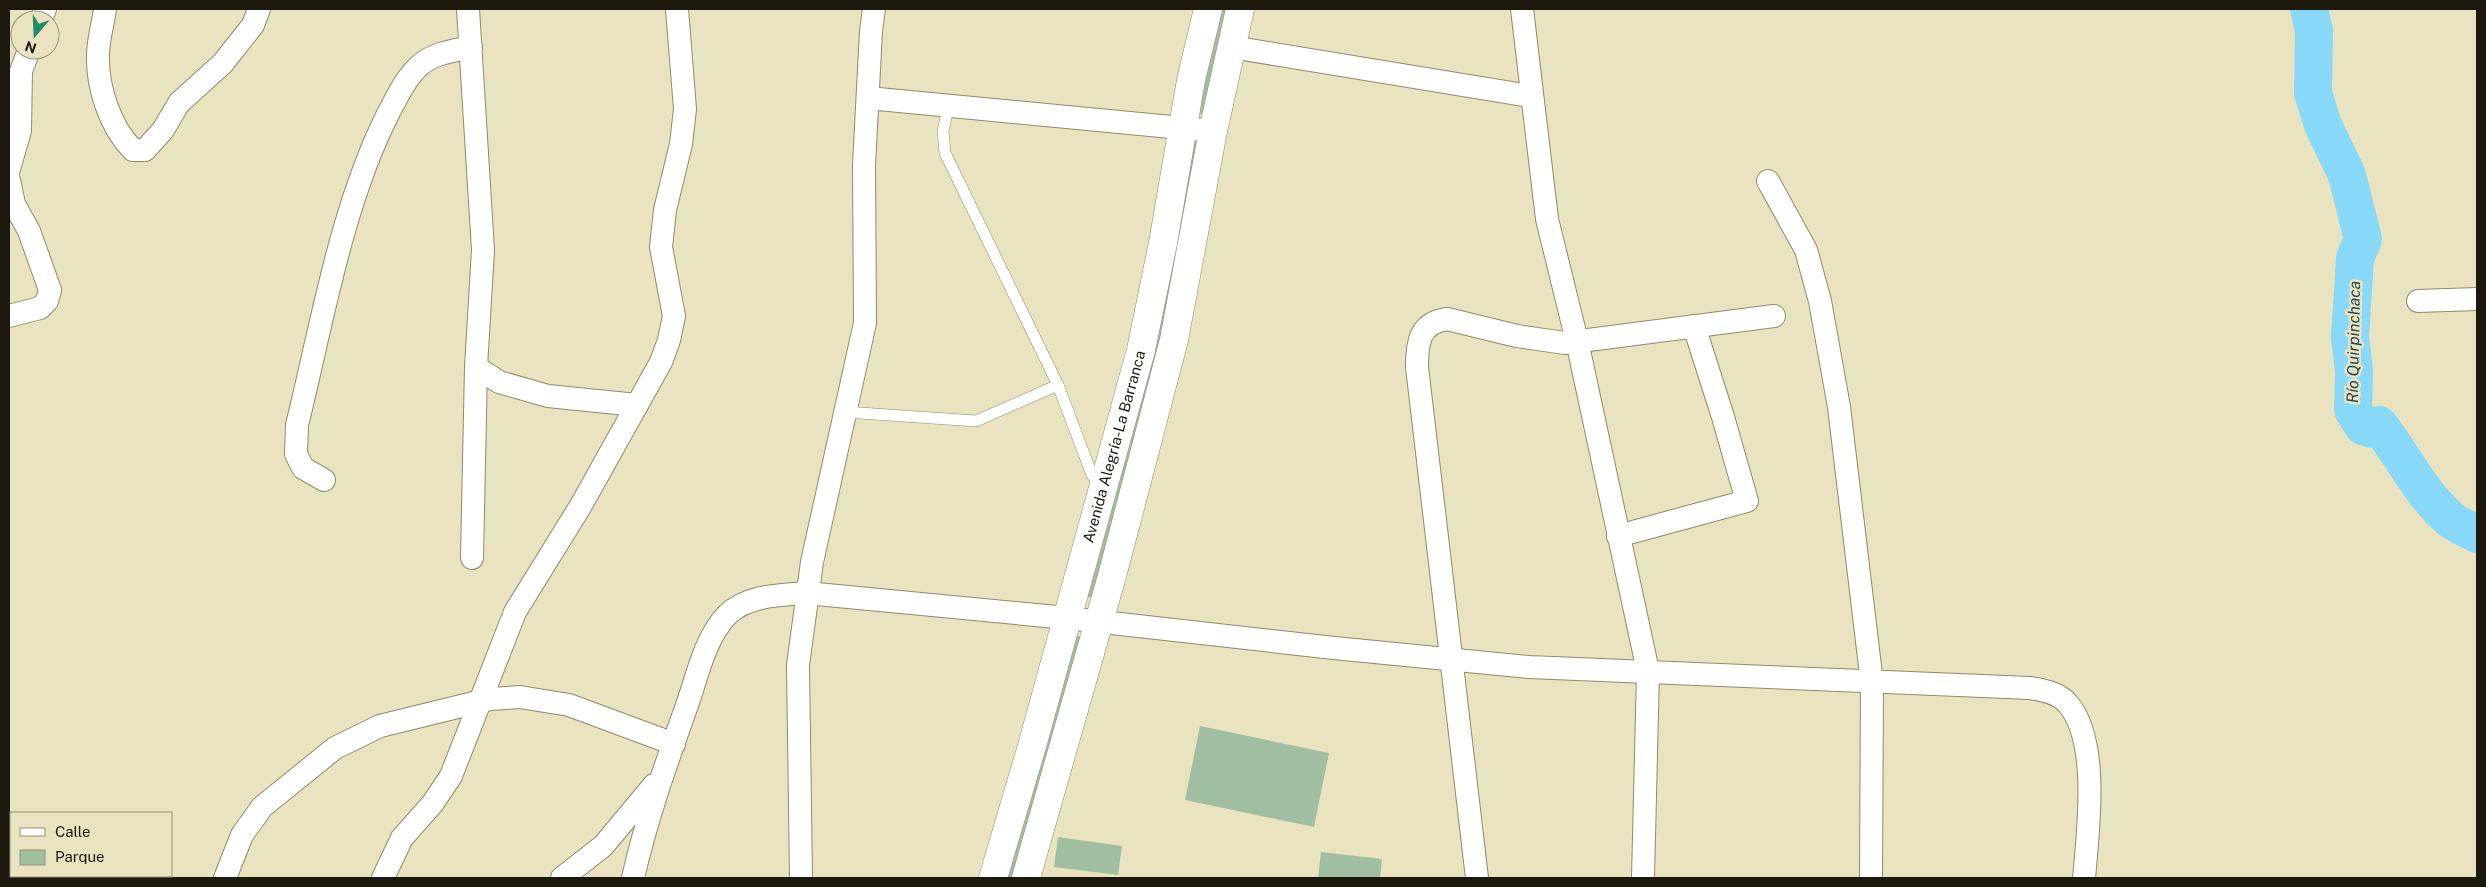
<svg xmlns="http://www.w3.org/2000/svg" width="2486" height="887" viewBox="0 0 2486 887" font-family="'Public Sans',sans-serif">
<rect width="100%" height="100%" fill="#eae3c0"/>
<!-- green -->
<g fill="#a0bfa1">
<polygon points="1218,9 1229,9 1207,116 1196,113"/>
<polygon points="1190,139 1204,141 1183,254 1096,599 1085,596"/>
<polygon points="1072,635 1083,637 1014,878 1002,878"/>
<polygon points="1200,726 1329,753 1314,827 1185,800"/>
<polygon points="1058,837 1122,846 1118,875 1054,867"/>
<polygon points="1321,852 1382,859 1380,878 1318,878"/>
</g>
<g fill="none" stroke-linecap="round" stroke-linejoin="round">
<!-- river -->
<path stroke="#88d8f9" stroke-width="38" d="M2309,9L2314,30L2313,93L2323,125L2347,175L2363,239L2355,258L2350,337L2354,371L2353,410L2363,426L2372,429L2379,425C2403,456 2420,493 2450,519C2457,525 2468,529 2477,534"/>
<!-- service casing -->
<g stroke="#908a69" stroke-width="12">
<g id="service">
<polyline points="949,104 943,131 945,153 1058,385 1092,475 1103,484"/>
<polyline points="845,412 976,421 1058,385"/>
</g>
</g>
<!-- minor casing -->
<g stroke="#908a69" stroke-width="24">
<g id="minor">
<path d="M105,9C103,24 98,40 98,55C97,87 110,127 133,150H145L163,130L179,103L223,63L253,25L259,9"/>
<polyline points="468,9 483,250 476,367 472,558"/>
<polyline points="1522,9 1547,219 1577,341 1648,671 1643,878"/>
<polyline points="41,20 45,9"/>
<polyline points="1231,47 1530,96"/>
<polyline points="868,98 1213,131"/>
<polyline points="9,169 20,131 21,71 29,50"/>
<polyline points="9,180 14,204 29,231 50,290 47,301 40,308 9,316"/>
<polyline points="1768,181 1806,250 1820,301 1839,407 1872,683 1871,878"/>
<polyline points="2418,301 2477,299"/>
<polyline points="476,367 499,382 548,396 637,405"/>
<path d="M324,480L303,468L296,454L297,425C322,324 341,207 388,114C397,97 405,79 419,66C433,53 453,51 471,47"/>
<polyline points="1618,536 1747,501 1723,417 1694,326"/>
<polyline points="225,878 242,835 262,807 335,748 380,726 490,699 520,697 569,705 674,744"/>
<polyline points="383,878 402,838 433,803 451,776 515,612 580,507 661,362 669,340 674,316 661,247 665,210 681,144 685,109 677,9"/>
<polyline points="562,878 603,846 654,785"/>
<path d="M633,878C646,820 666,764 686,708C697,678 704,639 727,615C747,595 781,595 806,593L1067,618L1334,648L1529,667L2030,688C2044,690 2059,693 2068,704C2100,741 2088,832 2084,878"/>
<polyline points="801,878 798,665 812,562 865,323 864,165 871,31 874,9"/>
<path d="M1477,878L1417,367C1417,343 1419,323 1447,319L1517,336L1565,343L1774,316"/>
</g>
</g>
<!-- secondary casing -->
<g stroke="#908a69" stroke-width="29">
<g id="secondary">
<path id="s1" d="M993,878L1032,746L1141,350L1163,243L1191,80L1208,9"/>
<polyline points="1026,878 1112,576 1174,340 1213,131 1240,9"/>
</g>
</g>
<!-- service -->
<use href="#service" stroke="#fff" stroke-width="11"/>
<!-- minor -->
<use href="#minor" stroke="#fff" stroke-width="22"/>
<!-- secondary -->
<use href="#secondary" stroke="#fff" stroke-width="28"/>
</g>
<g text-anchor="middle" stroke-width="5" stroke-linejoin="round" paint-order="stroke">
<!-- street labels -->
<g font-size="15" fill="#1c190c" stroke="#eae3c0">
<text dy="5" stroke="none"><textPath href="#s1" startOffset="448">Avenida Alegría-La Barranca</textPath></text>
</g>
<!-- water labels -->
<g font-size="16" font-style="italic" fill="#204453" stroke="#eae3c0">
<text transform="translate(2353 342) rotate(-89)" y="6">Río Quirpinchaca</text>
</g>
</g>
<!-- border -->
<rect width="2486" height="887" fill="none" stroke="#1c190c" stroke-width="20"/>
<!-- legend -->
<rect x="10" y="812" width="162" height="65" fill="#eae3c0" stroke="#989278"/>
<rect x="20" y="828" width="25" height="8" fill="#ffffff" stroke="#989278"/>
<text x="55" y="837" font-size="15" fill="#1c190c">Calle</text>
<rect x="20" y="850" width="25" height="15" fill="#a0bfa1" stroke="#989278"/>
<text x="55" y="862" font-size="15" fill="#1c190c">Parque</text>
<!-- north arrow -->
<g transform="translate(35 35) rotate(199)"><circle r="24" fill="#eae3c0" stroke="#989278"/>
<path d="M0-4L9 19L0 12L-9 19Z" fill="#218b68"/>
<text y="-8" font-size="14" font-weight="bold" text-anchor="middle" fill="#1c190c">N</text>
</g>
</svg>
